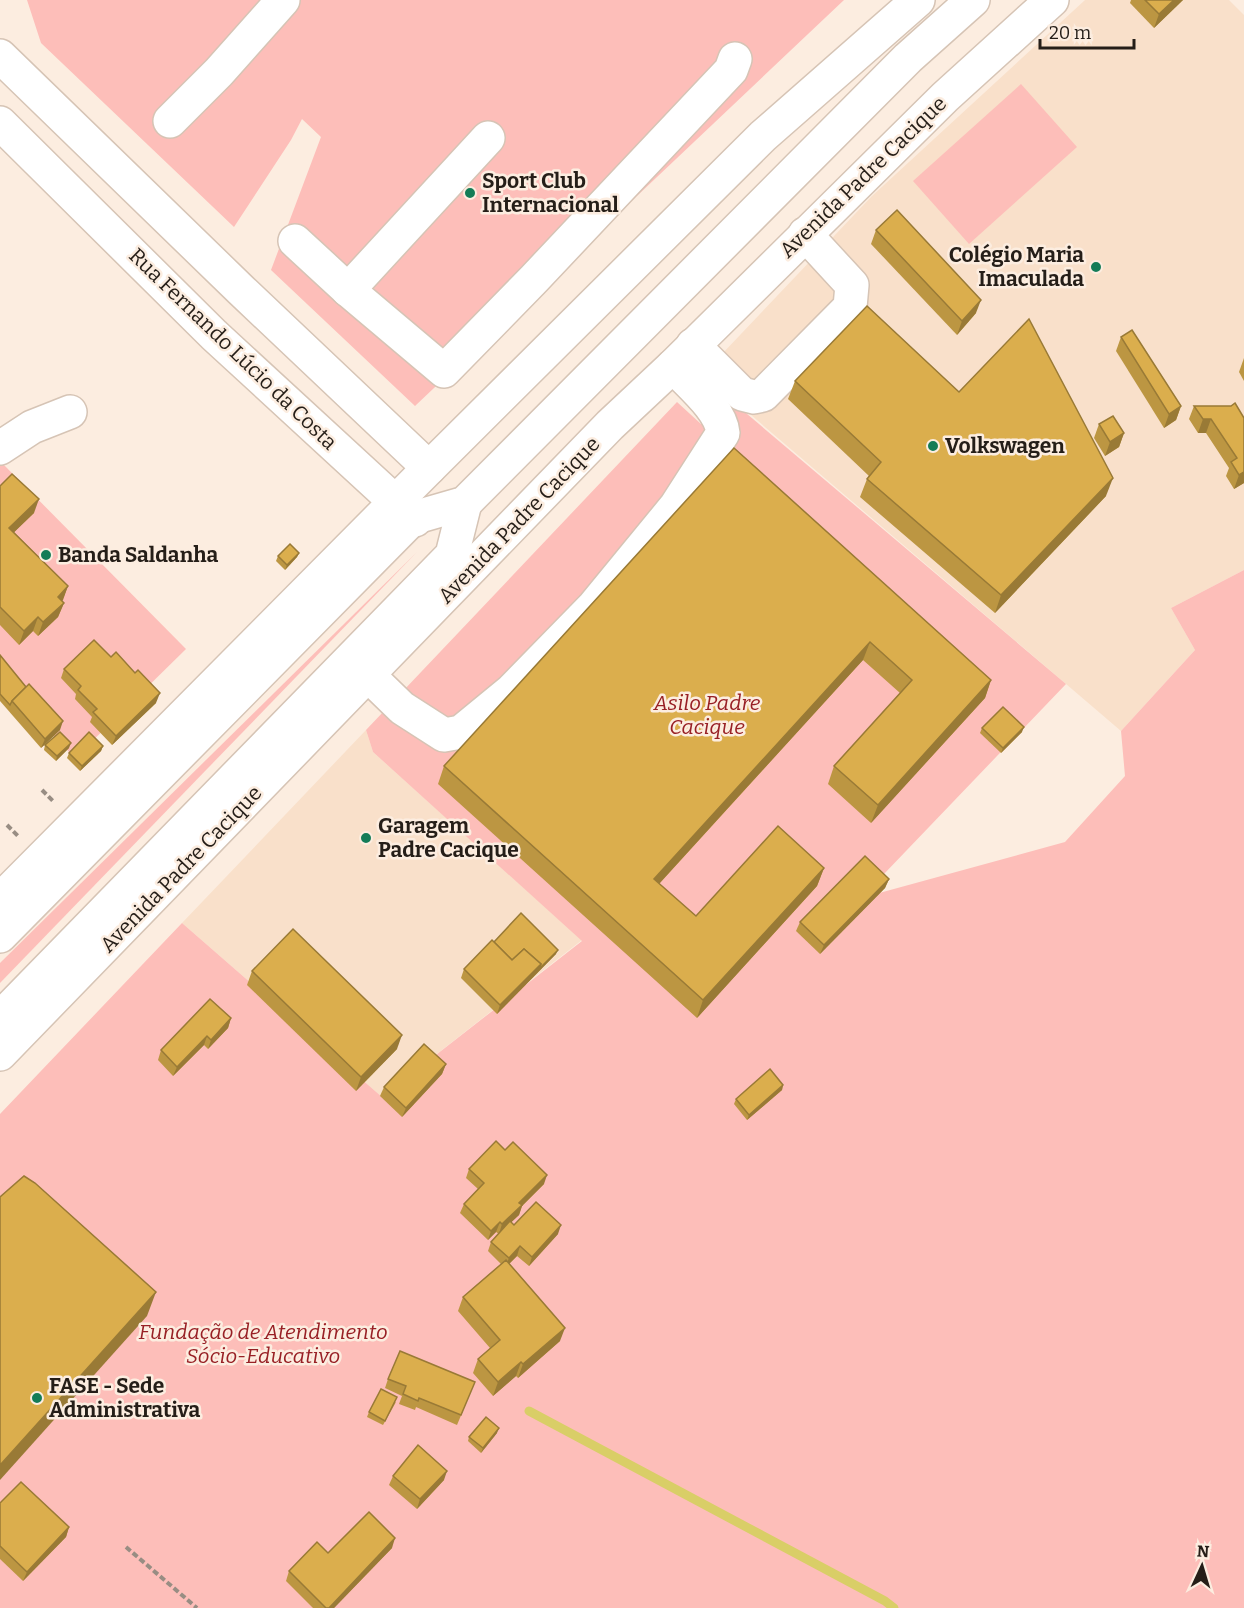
<svg xmlns="http://www.w3.org/2000/svg" width="1244" height="1608" viewBox="0 0 1244 1608" font-family="Bitter,serif">
<rect width="100%" height="100%" fill="#fcede0"/>
<!-- built -->
<g fill="#f9e0ca">
<polygon points="1085,0 1229,0 1244,15 1244,570 1171,608 1195,650 1121,731 703,374 872,196"/>
<polygon points="366,730 373,752 582,940 382,1097 182,923"/>
</g>
<!-- green -->
<g fill="#fdbeb9">
<polygon points="27,0 844,0 415,406 271,270 321,137 302,119 291,140 234,227 41,43"/>
<polygon points="1021,84 1077,147 969,244 913,181"/>
<polygon points="727,397 1066,684 861,898 1065,842 1125,776 1121,731 1195,650 1171,608 1244,570 1244,1608 0,1608 0,1114 182,923 382,1097 582,941 373,752 366,730 677,402 701,424"/>
<polygon points="0,461 186,649 75,758 0,682"/>
<polygon points="417,552 0,983 0,963"/>
</g>
<g fill="none" stroke-linecap="round" stroke-linejoin="round">
<!-- stream -->
<polyline stroke="#d9ce67" stroke-width="9" points="529,1411 885,1601 894,1608"/>
<!-- minor casing -->
<g stroke="#d6c4b5" stroke-width="36">
<g id="minor">
<polyline points="0,56 241,290 429,468"/>
<polyline points="170,121 219,72 283,0"/>
<polyline points="0,123 214,335 415,520"/>
<polyline points="295,241 348,290 444,371 534,279 731,70 735,59"/>
<polyline points="348,290 488,138"/>
<polyline points="693,345 742,394 754,397 763,395 850,307 852,285 805,234"/>
<polyline points="0,448 32,427 70,412"/>
<path d="M368,675L402,708L444,735L461,732L511,691L594,606L676,506L723,433C721,409 689,384 673,366"/>
<polyline points="0,936 413,518 465,503 908,58 973,0"/>
<polyline points="0,1018 452,555 465,503"/>
</g>
</g>
<!-- major casing -->
<g stroke="#d6c4b5" stroke-width="36">
<g id="major">
<polyline points="0,900 429,468 763,136 918,0"/>
<polyline points="0,1054 610,425 673,366 945,97 1052,0"/>
</g>
</g>
<!-- path -->
<g stroke="#988d83" stroke-width="4" stroke-dasharray="6 3" stroke-linecap="butt">
<polyline points="42,790 54,802"/>
<polyline points="7,825 19,837"/>
<polyline points="126,1547 197,1608"/>
</g>
<!-- minor -->
<use href="#minor" stroke="#fff" stroke-width="33"/>
<!-- major -->
<use href="#major" stroke="#fff" stroke-width="33"/>
</g>
<!-- wall -->
<g fill="#bc9642">
<polygon points="1131,0 1183,0 1154,28 1130,3"/>
<polygon points="876,230 976,313 957,335 871,244"/>
<polygon points="1121,337 1181,406 1176,420 1164,428 1116,351"/>
<polygon points="1244,358 1244,381 1239,372"/>
<polygon points="795,381 959,392 1106,496 995,613 860,497 867,479 869,476 788,399"/>
<polygon points="1194,406 1244,418 1244,483 1234,489 1226,476 1229,468 1206,433 1198,433 1189,419"/>
<polygon points="1099,424 1124,433 1119,447 1105,456 1094,438"/>
<polygon points="734,448 991,680 985,698 871,823 828,784 834,766 900,693 863,660 659,884 696,916 824,868 817,886 697,1018 438,784 444,766"/>
<polygon points="0,486 34,513 14,532 68,586 62,601 64,603 58,617 38,636 33,631 19,645 0,625"/>
<polygon points="299,553 297,557 285,570 276,561 278,556"/>
<polygon points="0,655 60,730 41,748 0,701"/>
<polygon points="64,669 156,703 112,745 90,722 92,717 75,699 76,694 61,678"/>
<polygon points="982,728 1022,732 1001,753 980,733"/>
<polygon points="45,745 69,748 56,761 44,750"/>
<polygon points="103,746 101,751 80,771 67,758 69,753"/>
<polygon points="889,879 885,888 820,954 796,931 800,922"/>
<polygon points="494,942 556,954 497,1014 461,978 464,969"/>
<polygon points="252,971 397,1049 356,1091 247,985"/>
<polygon points="231,1018 228,1028 208,1049 204,1045 173,1076 158,1060 161,1050"/>
<polygon points="446,1064 442,1074 402,1117 380,1096 384,1087"/>
<polygon points="783,1085 782,1090 747,1120 734,1104 736,1099"/>
<polygon points="469,1169 544,1184 522,1206 519,1215 511,1222 514,1225 558,1234 529,1266 517,1256 509,1264 560,1341 518,1378 516,1376 493,1396 473,1373 478,1359 490,1348 458,1311 463,1297 501,1264 488,1251 491,1242 499,1234 496,1232 488,1240 460,1213 464,1204 478,1189 466,1178"/>
<polygon points="388,1379 475,1382 457,1425 416,1407 415,1410 399,1404 402,1396 385,1388"/>
<polygon points="396,1402 383,1425 367,1417 369,1412"/>
<polygon points="497,1433 481,1453 468,1441 469,1437"/>
<polygon points="393,1476 444,1480 417,1509 389,1485"/>
<polygon points="0,1503 69,1527 66,1537 23,1581 0,1559"/>
<polygon points="392,1548 334,1608 313,1608 286,1581 289,1571 328,1553"/>
</g>
<!-- shaded-wall -->
<g fill="#997a36">
<polygon points="1174,0 1183,0 1154,28 1159,14"/>
<polygon points="981,300 976,313 957,335 962,321"/>
<polygon points="1181,406 1176,420 1164,428 1169,414"/>
<polygon points="1203,419 1211,419 1206,433 1198,433"/>
<polygon points="1124,433 1119,447 1105,456 1110,442"/>
<polygon points="1244,472 1244,483 1234,489 1239,475"/>
<polygon points="1113,478 1106,496 995,613 1001,595"/>
<polygon points="39,499 34,513 4,542 9,528"/>
<polygon points="299,553 297,557 285,570 287,565"/>
<polygon points="68,586 63,600 53,610 58,597"/>
<polygon points="64,603 58,617 38,636 43,622"/>
<polygon points="38,617 33,631 19,645 24,631"/>
<polygon points="870,642 863,660 647,897 654,879"/>
<polygon points="991,680 985,698 871,823 878,805"/>
<polygon points="160,693 156,703 112,745 116,736"/>
<polygon points="63,721 60,730 41,748 45,739"/>
<polygon points="1024,727 1022,732 1001,753 1003,748"/>
<polygon points="71,743 69,748 56,761 57,756"/>
<polygon points="103,746 101,751 80,771 82,766"/>
<polygon points="824,868 817,886 697,1018 703,1000"/>
<polygon points="889,879 885,888 820,954 824,945"/>
<polygon points="558,950 556,954 497,1014 500,1005 541,964"/>
<polygon points="231,1018 228,1028 208,1049 211,1040"/>
<polygon points="402,1035 397,1049 356,1091 361,1077"/>
<polygon points="207,1036 204,1045 173,1076 177,1067"/>
<polygon points="446,1064 442,1074 402,1117 406,1108"/>
<polygon points="783,1085 782,1090 747,1120 749,1115"/>
<polygon points="547,1175 544,1184 522,1206 519,1215 499,1234 502,1224 519,1203"/>
<polygon points="500,1222 496,1232 488,1240 491,1231"/>
<polygon points="561,1225 558,1234 529,1266 532,1257"/>
<polygon points="520,1246 517,1256 505,1268 509,1258"/>
<polygon points="156,1292 147,1316 0,1480 0,1465"/>
<polygon points="565,1328 560,1341 518,1378 523,1364"/>
<polygon points="521,1362 516,1376 493,1396 498,1382"/>
<polygon points="499,1428 497,1433 481,1453 483,1448"/>
<polygon points="447,1471 444,1480 417,1509 420,1499"/>
<polygon points="69,1527 66,1537 23,1581 27,1572"/>
<polygon points="395,1538 392,1548 334,1608 329,1608"/>
</g>
<!-- building -->
<g fill="#dbae4d" stroke="#997a36" stroke-width="1.5">
<polygon points="1145,0 1174,0 1159,14"/>
<polygon points="897,210 981,300 962,321 876,230"/>
<polygon points="867,306 959,392 1029,319 1113,478 1001,595 867,479 881,462 795,381"/>
<polygon points="1132,330 1181,406 1169,414 1121,337"/>
<polygon points="1235,403 1244,418 1244,472 1239,475 1231,462 1237,458 1211,419 1203,419 1194,406 1231,406"/>
<polygon points="1113,416 1124,433 1110,442 1099,424"/>
<polygon points="734,448 991,680 878,805 834,766 912,680 870,642 654,879 696,916 778,826 824,868 703,1000 444,766"/>
<polygon points="12,474 39,499 9,528 68,586 58,597 64,603 43,622 38,617 24,631 0,607 0,486"/>
<polygon points="290,544 299,553 287,565 278,556"/>
<polygon points="94,640 111,657 116,652 135,673 138,670 160,693 116,736 93,712 97,709 78,690 81,686 64,669"/>
<polygon points="0,655 26,687 12,701 10,705 0,694"/>
<polygon points="29,684 63,721 45,739 12,701"/>
<polygon points="1003,707 1024,727 1003,748 982,728"/>
<polygon points="60,732 71,743 57,756 45,745"/>
<polygon points="89,732 103,746 82,766 69,753"/>
<polygon points="865,856 889,879 824,945 800,922"/>
<polygon points="521,913 558,950 539,969 541,964 524,949 512,960 494,942"/>
<polygon points="293,929 402,1035 361,1077 252,971"/>
<polygon points="492,940 512,960 524,949 541,964 500,1005 464,969"/>
<polygon points="210,999 231,1018 211,1040 207,1036 177,1067 161,1050"/>
<polygon points="424,1044 446,1064 406,1108 384,1087"/>
<polygon points="770,1069 783,1085 749,1115 736,1099"/>
<polygon points="496,1141 505,1150 513,1142 547,1175 519,1203 522,1205 502,1224 500,1222 491,1231 464,1204 484,1183 469,1169"/>
<polygon points="24,1176 35,1183 156,1292 0,1465 0,1197"/>
<polygon points="536,1202 561,1225 532,1257 520,1246 509,1258 491,1242 510,1221 514,1225"/>
<polygon points="506,1260 565,1328 523,1364 521,1362 498,1382 478,1359 500,1340 463,1297"/>
<polygon points="400,1351 475,1382 461,1415 419,1398 418,1401 403,1394 406,1386 388,1379"/>
<polygon points="381,1389 397,1397 385,1421 369,1412"/>
<polygon points="486,1417 499,1428 483,1448 469,1437"/>
<polygon points="418,1445 447,1471 420,1499 393,1476"/>
<polygon points="21,1482 69,1527 27,1572 0,1546 0,1503"/>
<polygon points="369,1512 395,1538 329,1608 326,1608 289,1571 317,1542 328,1553"/>
</g>
<!-- markers -->
<g fill="#147c57" stroke="#fcede0" stroke-width="2">
<circle cx="470" cy="193" r="6"/>
<circle cx="1096" cy="267" r="6"/>
<circle cx="933" cy="446" r="6"/>
<circle cx="46" cy="555" r="6"/>
<circle cx="366" cy="838" r="6"/>
<circle cx="37" cy="1398" r="6"/>
</g>
<g text-anchor="middle" stroke-width="5" stroke-linejoin="round" paint-order="stroke">
<!-- street labels -->
<g font-size="21" fill="#251e18" stroke="#fcede0">
<text transform="translate(863 177) rotate(-44)" y="7">Avenida Padre Cacique</text>
<text transform="translate(233 349) rotate(44)" y="7">Rua Fernando Lúcio da Costa</text>
<text transform="translate(519 520) rotate(-46)" y="7">Avenida Padre Cacique</text>
<text transform="translate(181 869) rotate(-46)" y="7">Avenida Padre Cacique</text>
</g>
<!-- poi labels -->
<g font-size="21" font-weight="bold" fill="#251e18" stroke="#fcede0" text-anchor="start">
<text x="482" y="188">Sport Club<tspan x="482" dy="24">Internacional</tspan></text>
<text x="1084" y="262" text-anchor="end">Colégio Maria<tspan x="1084" dy="24">Imaculada</tspan></text>
<text x="945" y="453">Volkswagen</text>
<text x="58" y="562">Banda Saldanha</text>
<text x="378" y="833">Garagem<tspan x="378" dy="24">Padre Cacique</tspan></text>
<text x="49" y="1393">FASE - Sede<tspan x="49" dy="24">Administrativa</tspan></text>
</g>
<!-- park labels -->
<g font-size="21" font-style="italic" fill="#982025" stroke="#fcede0">
<text x="707" y="710">Asilo Padre<tspan x="707" dy="24">Cacique</tspan></text>
<text x="263" y="1339">Fundação de Atendimento<tspan x="263" dy="24">Sócio-Educativo</tspan></text>
</g>
</g>
<!-- north arrow -->
<g transform="translate(1202 1566) rotate(4)" stroke="#fcede0" stroke-width="4.5" paint-order="stroke">
<path d="M0-4.5L10 22L0 15L-10 22Z" fill="#251e18"/>
<text y="-9" font-size="16" font-weight="bold" text-anchor="middle" fill="#251e18">N</text>
</g>
<!-- scale -->
<path d="M1040 39v9h94v-9" fill="none" stroke="#251e18" stroke-width="3"/>
<text x="1049" y="39" font-size="18" fill="#251e18" stroke="#fcede0" stroke-width="4.5" paint-order="stroke">20 m</text>
</svg>
